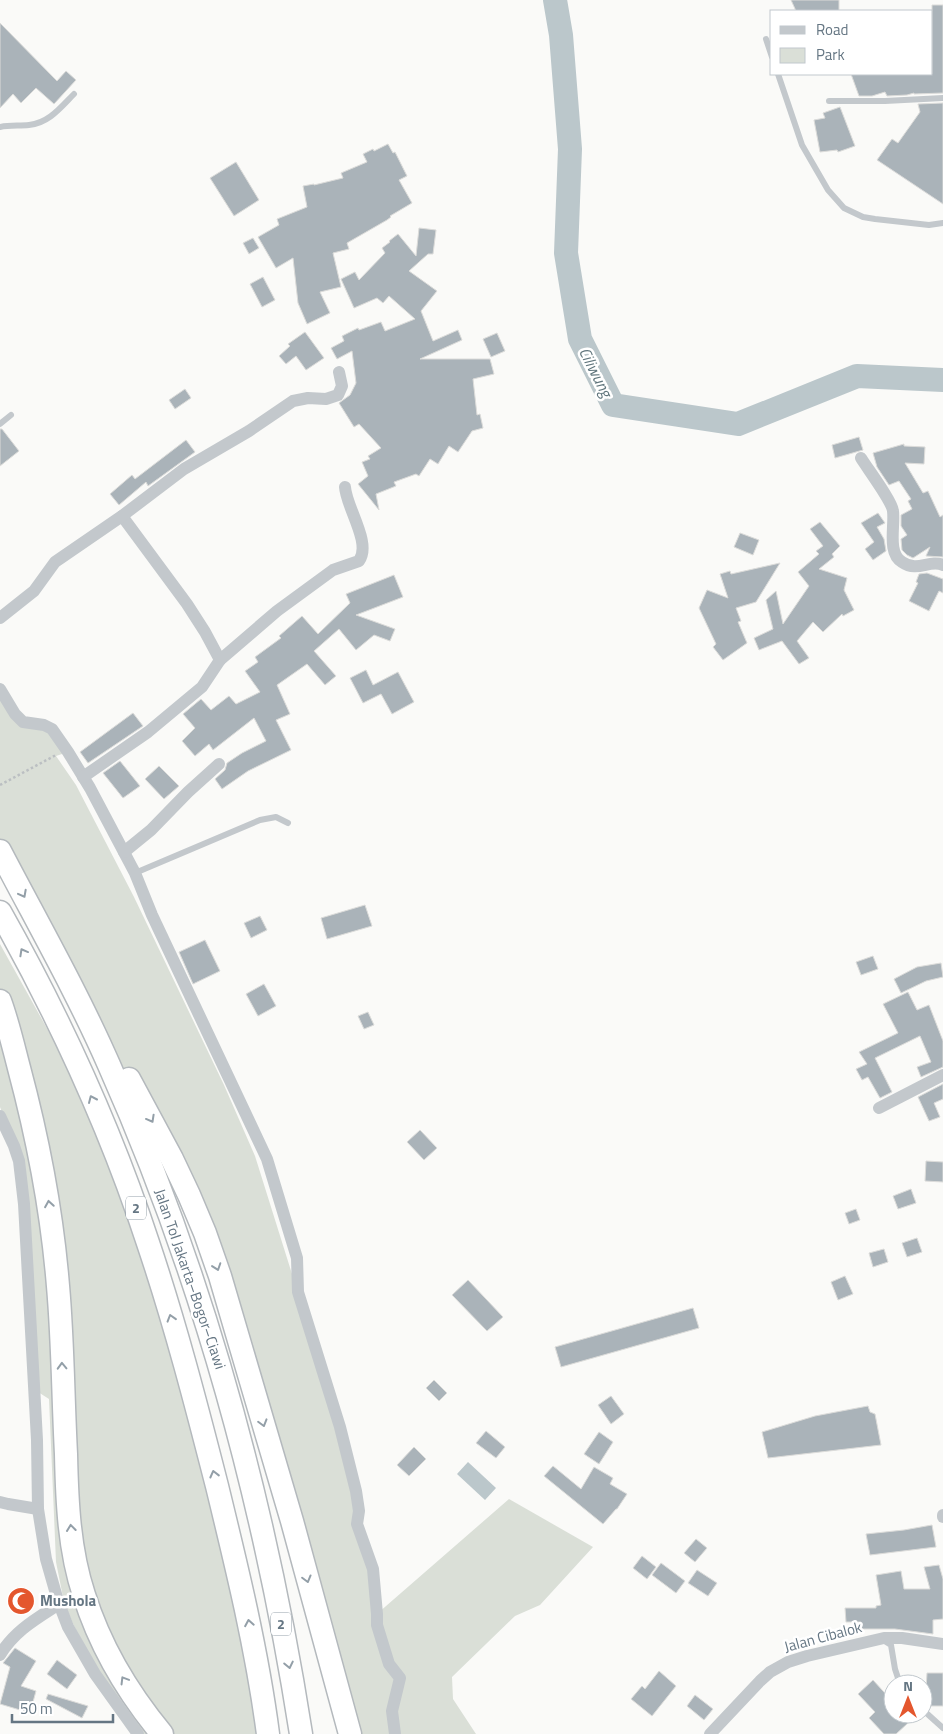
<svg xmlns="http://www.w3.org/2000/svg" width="943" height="1734" viewBox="0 0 943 1734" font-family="'Titillium Web',sans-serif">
<rect width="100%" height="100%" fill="#fafaf8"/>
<!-- green -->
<g fill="#dadfd7">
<polygon points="0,689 15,714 39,724 68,752 56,756 76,785 134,897 224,1085 255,1156 340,1427 378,1613 509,1499 593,1547 540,1605 515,1616 452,1677 453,1699 476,1734 350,1734 220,1276 72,987 0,851"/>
<polygon points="0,944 113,1147 148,1242 268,1734 138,1734 115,1701 74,1626 64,1602 56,1562 49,1399 35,1390 22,1167 0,1107"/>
</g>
<!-- water -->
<polygon fill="#bbc7cb" points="468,1462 496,1488 485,1500 457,1474"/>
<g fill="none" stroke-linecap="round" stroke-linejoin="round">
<!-- river -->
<polyline stroke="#bbc7cb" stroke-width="24" points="555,0 561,35 570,149 566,253 580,339 613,405 738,424 857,376 943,380"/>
</g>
<!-- building -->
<g fill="#aab3b9" stroke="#dcdcda">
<polygon points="791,0 839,0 839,11 796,11"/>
<polygon points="932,5 943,5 943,93 914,94 914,93 907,95 887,96 885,92 872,96 859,96 851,74 932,74"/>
<polygon points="0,23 57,81 66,71 76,80 54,104 36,88 21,103 13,94 0,108"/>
<polygon points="943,103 943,204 877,160 892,139 898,143 920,112 918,104"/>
<polygon points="840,107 855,146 838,152 837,150 820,152 814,120 825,118 823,113"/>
<polygon points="388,144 393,153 395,152 407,176 399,180 412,203 390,216 391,217 387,220 347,243 349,249 333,253 341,287 320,292 330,313 307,324 298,303 293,258 276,268 258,237 279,225 277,219 307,207 303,186 314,184 314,185 343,178 341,173 367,162 363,154 373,149 374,151"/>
<polygon points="236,162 259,200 234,216 210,178"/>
<polygon points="419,228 436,230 433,254 428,254 409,271 437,291 421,311 433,341 458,330 462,340 420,359 490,359 494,374 473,379 477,415 480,414 483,428 472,431 458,452 449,446 438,464 430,459 419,476 416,474 394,482 396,486 376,494 379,510 358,484 368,476 362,462 370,459 368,456 381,448 359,424 354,427 339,403 350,395 356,383 352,351 337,359 331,348 344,341 342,336 358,328 359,330 381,322 385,331 415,319 389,296 383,303 377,298 354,308 341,279 355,272 359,280 385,253 382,248 390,242 389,241 398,234 416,256"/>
<polygon points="253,238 259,248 249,254 243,243"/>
<polygon points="263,277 275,300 262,307 250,284"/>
<polygon points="305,332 324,358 306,370 296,356 286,364 279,356 290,346 288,344"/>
<polygon points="497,333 505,351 491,357 483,339"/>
<polygon points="185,389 191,398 175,409 169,400"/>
<polygon points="0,429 2,429 19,451 0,466"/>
<polygon points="859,437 863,450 835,458 832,445"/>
<polygon points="186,440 195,452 148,486 146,482 119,505 110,494 132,475 135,479"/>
<polygon points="904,444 904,446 925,447 924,464 905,463 923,493 928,491 940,517 943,515 943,557 926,556 930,547 913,558 907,555 902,550 901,539 907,535 901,526 901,515 912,509 908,501 911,499 899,481 889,485 877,467 873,453"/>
<polygon points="878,513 885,523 877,527 884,539 886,551 873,560 865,549 874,542 861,523"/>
<polygon points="820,522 840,546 832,554 834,557 819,569 847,578 844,590 854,610 843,616 842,614 823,632 813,622 797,641 809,658 799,664 782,641 759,650 754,638 773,629 766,600 776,591 783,624 809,586 798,572 819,554 816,551 823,546 810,529"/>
<polygon points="740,533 759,540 753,555 734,547"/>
<polygon points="780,563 756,602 736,608 741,621 738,622 747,643 723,660 713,647 716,644 699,608 707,590 728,598 720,574 730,571 731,574"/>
<polygon points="927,573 943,579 943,593 939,591 929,611 909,601 918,583 916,582 919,574"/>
<polygon points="394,575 403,597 356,615 395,629 390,641 374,635 356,650 339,629 314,651 336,676 325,685 307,664 277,685 290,714 276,720 291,750 248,771 222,789 215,779 225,770 227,763 242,753 266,741 254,718 213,750 209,744 195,756 182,741 195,728 183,714 201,699 211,710 229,696 236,704 260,692 245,671 258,662 255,657 281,638 279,636 302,616 318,634 350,603 346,594"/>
<polygon points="366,670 373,685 398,672 414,702 392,714 381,694 363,703 350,678"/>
<polygon points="133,713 143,726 88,763 80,752"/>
<polygon points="120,761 140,786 123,798 103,773"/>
<polygon points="159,766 179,786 164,799 145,779"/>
<polygon points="365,905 372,926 327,939 321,918"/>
<polygon points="260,916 267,930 251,938 244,923"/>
<polygon points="205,940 220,971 193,984 179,952"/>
<polygon points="873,956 878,969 861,975 856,962"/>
<polygon points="941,963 943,977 926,981 901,993 894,979 917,967"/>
<polygon points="264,984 276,1006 258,1016 246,994"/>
<polygon points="908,992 917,1010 929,1005 943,1041 943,1067 921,1077 917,1067 931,1062 920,1036 875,1058 892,1092 880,1098 868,1077 862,1080 856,1069 867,1064 859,1052 898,1033 883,1004"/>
<polygon points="368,1012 374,1025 364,1029 358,1016"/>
<polygon points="943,1084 943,1099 934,1103 940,1117 929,1121 918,1097"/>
<polygon points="420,1130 437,1148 424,1160 407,1142"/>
<polygon points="926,1161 943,1162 943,1182 925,1181"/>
<polygon points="911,1189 916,1203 898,1209 893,1196"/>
<polygon points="856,1209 860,1220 849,1224 845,1213"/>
<polygon points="917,1238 922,1252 907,1257 902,1243"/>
<polygon points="884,1249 888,1262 873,1267 869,1253"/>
<polygon points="845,1276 853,1294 838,1300 831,1282"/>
<polygon points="468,1280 503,1317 487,1331 452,1295"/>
<polygon points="693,1308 699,1328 561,1367 555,1347"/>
<polygon points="434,1380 447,1393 439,1401 426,1388"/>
<polygon points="611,1396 624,1414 611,1424 598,1405"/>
<polygon points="868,1406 870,1412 875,1414 881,1445 768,1458 762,1432 815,1416"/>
<polygon points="486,1431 505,1447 496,1458 476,1443"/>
<polygon points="599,1432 613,1442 599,1464 584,1454"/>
<polygon points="414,1447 426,1459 409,1476 397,1465"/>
<polygon points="553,1466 581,1489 594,1467 613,1478 610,1484 627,1494 617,1509 616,1509 603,1524 544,1476"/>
<polygon points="932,1525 936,1547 870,1555 866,1534 904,1530"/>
<polygon points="696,1539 707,1548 695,1562 684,1553"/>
<polygon points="642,1556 656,1567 647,1579 633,1568"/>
<polygon points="661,1563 685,1581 676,1593 652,1575"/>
<polygon points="939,1565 943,1579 943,1619 933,1620 933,1634 895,1629 861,1629 861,1622 846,1622 845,1608 876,1608 876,1606 881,1605 876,1575 901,1571 904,1589 930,1589 924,1567"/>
<polygon points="697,1570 717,1583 708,1596 688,1583"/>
<polygon points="15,1648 36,1661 21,1686 36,1691 30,1713 0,1704 10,1667 3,1663"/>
<polygon points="57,1660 77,1675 67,1689 47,1674"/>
<polygon points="659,1671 676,1686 652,1716 631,1699 642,1686 645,1689"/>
<polygon points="927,1673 943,1673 943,1706 925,1706"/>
<polygon points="873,1680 893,1702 893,1714 918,1714 896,1734 884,1734 869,1718 875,1712 858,1694"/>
<polygon points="48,1694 88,1706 82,1718 46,1699"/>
<polygon points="695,1695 713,1709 704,1720 687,1706"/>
</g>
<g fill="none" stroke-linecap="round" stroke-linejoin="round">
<!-- highway casing -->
<g stroke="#b4b9bd" stroke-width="25">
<g id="highway">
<path d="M0,851C37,922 77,992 109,1065C204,1278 265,1504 301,1734"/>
<path d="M0,912C58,1015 111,1130 148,1243C175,1323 196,1404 217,1486C237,1568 257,1650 268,1734"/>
<path d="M0,1001C8,1023 13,1045 19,1068C38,1139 52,1212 58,1286C63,1342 63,1398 66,1454C67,1501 69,1550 84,1595C100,1646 128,1693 162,1734"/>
<polyline points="129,1079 172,1159 189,1195 205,1233 220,1276 292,1521 350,1734"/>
</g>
</g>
<!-- path -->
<polyline stroke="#bbbfc2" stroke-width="2.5" stroke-dasharray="2.5 2.5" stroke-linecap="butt" points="0,785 56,755"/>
<!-- lane -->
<g stroke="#c3c8cc" stroke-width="6">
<polyline points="766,39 772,57"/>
<polyline points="778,74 802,145 828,190 844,208 863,217 875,219 929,225 943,223"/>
<polyline points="829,101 885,101 943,98"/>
<path d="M0,127C9,125 19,126 29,125C49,123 61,107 74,94"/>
<polyline points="0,424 11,415"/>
<polyline points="135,873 260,820 276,817 288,823"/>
<polyline points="883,1640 891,1645 895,1669 900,1684"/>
<polyline points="923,1710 943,1728"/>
</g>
<!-- street -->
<g stroke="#c3c8cc" stroke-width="12">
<path d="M861,458C867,468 892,501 893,511C895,526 887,553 902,562C918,573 929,559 943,565"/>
<polyline points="122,516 187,604 205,632 220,660"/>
<polyline points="0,618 34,591 55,562 122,516 184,469 249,431 293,401 308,398 326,399 338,395 342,386 339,372"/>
<polyline points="0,689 15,714 23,722 44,725 52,729 68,752 90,788 135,873 152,915 267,1159 297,1258 298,1292 340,1427 356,1491 359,1511 357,1524 373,1569 377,1614 377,1625 389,1664 400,1678 392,1711 395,1734"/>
<path d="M83,777L148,732L202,687L220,660L277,611L333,570L359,561C372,543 346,507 345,487"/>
<polyline points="124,852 151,830 188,792 219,764"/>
<polyline points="879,1108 943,1075"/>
<polyline points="0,1116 14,1146 19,1161 24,1204 37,1440 38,1509 46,1559 58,1601 68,1627 95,1674 138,1734"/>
<polyline points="0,1502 8,1504 38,1509"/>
<polyline points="943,1515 943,1517"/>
<path d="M0,1655C14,1631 36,1619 59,1604"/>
<polyline points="710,1734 760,1681 770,1672 788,1662 807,1656 884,1638 902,1638 943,1644"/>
</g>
<!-- highway -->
<use href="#highway" stroke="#fff" stroke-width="22"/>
</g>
<!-- one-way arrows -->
<defs><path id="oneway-chevron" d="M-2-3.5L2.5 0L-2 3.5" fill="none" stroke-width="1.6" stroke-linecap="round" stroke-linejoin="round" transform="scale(1.25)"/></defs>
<g stroke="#939fa8">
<use href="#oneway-chevron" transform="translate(23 894) rotate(62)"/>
<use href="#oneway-chevron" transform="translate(23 952) rotate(-119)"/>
<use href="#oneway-chevron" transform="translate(92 1099) rotate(-114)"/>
<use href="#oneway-chevron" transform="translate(151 1119) rotate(61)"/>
<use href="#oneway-chevron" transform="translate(49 1204) rotate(-99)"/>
<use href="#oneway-chevron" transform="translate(217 1267) rotate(71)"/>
<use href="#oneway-chevron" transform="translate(171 1318) rotate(-107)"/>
<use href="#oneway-chevron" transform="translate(62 1366) rotate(-92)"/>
<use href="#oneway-chevron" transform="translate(263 1423) rotate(74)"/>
<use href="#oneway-chevron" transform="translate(214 1474) rotate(-104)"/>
<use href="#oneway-chevron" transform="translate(71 1528) rotate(-97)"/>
<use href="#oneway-chevron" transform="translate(307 1579) rotate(75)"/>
<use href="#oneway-chevron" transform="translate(249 1623) rotate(-100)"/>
<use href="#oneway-chevron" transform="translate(289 1665) rotate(78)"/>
<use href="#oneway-chevron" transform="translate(124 1680) rotate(-121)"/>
</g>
<!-- icons -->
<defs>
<g id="mosque-disc" transform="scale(1.4375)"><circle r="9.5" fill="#e4572e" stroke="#fff"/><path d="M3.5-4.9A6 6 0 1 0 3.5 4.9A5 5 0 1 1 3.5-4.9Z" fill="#fff"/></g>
</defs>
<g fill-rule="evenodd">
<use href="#mosque-disc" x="21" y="1601"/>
</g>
<g text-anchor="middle" stroke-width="5" stroke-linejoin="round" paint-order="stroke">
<!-- shield labels -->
<g fill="#fff" stroke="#939fa8" stroke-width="1">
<rect x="126" y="1196.5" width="20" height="23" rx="4"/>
<rect x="271" y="1612.5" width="20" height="23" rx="4"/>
</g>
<g font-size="14" font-weight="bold" fill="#657683">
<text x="136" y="1213">2</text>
<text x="281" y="1629">2</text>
</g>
<!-- street labels -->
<g font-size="15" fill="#657683" stroke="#fff">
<text transform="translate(190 1279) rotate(71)" y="5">Jalan Tol Jakarta–Bogor–Ciawi</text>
<text transform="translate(823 1637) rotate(-15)" y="5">Jalan Cibalok</text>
</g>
<!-- poi labels -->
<g font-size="15" font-weight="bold" fill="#657683" stroke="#fff" text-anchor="start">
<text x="40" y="1606">Mushola</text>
</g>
<!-- water labels -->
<g font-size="16" font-style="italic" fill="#60757c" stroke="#fff">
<text transform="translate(596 372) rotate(63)" y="6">Ciliwung</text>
</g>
</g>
<!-- legend -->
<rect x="770" y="10" width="162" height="65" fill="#ffffff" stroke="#c1c8cd"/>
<rect x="780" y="26" width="25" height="8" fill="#c3c8cc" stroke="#c1c8cd"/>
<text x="816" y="35" font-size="15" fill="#657683">Road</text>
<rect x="780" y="48" width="25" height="15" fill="#dadfd7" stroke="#c1c8cd"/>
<text x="816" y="60" font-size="15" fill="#657683">Park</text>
<!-- north arrow -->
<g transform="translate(908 1699)"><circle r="24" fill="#ffffff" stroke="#c1c8cd"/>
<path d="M0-4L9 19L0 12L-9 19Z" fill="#e4572e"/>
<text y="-8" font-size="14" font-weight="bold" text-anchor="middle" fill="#657683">N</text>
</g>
<!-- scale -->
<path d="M12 1714v8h101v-8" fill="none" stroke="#657683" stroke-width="2.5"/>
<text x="20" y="1714" font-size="15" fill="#657683" stroke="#ffffff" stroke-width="4" paint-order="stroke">50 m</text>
</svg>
